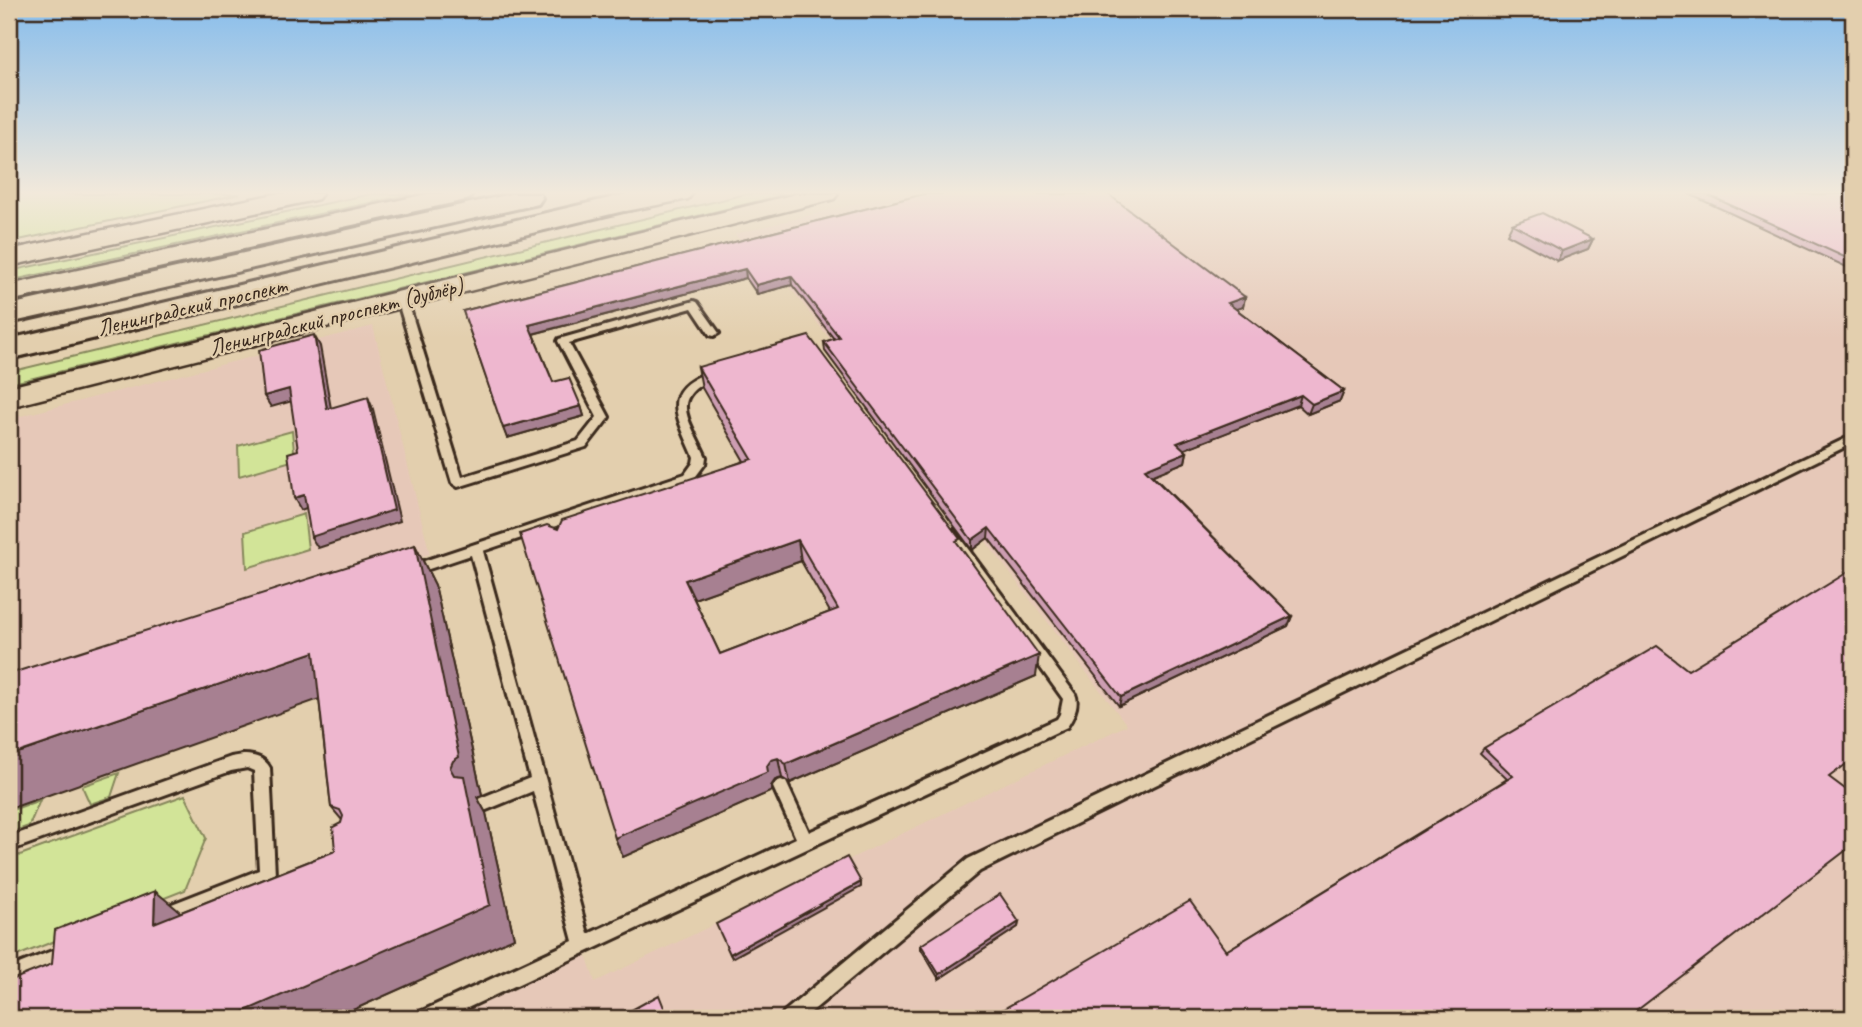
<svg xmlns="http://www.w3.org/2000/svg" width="1862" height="1027" viewBox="0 0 1862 1027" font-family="Caveat,sans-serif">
<rect width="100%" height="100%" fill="#e3cfae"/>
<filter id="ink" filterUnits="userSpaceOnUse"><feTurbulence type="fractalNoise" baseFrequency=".0143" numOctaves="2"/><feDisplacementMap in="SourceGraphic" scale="14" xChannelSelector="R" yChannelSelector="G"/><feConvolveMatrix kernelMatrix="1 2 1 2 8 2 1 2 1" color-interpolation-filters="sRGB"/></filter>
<g filter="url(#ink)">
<!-- built -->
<g fill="#e6c8b8">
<polygon points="894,194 1853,194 1853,1018 454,1018 586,954 595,982 1127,725 789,286 757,294 746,278 764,272 735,234"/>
<polygon points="373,326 430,554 9,691 9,419"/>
</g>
<!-- green -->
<g fill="#d2e498" stroke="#86875b" stroke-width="2">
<polygon points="9,194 240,194 9,242"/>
<polygon points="371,194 412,194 9,281 9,271"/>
<polygon points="746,194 787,194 9,384 9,372"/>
<polygon points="292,431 295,460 239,476 238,446"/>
<polygon points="304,514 308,549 247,568 245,532"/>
<polygon points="119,773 111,797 90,804 82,786"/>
<polygon points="185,795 206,838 185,890 9,959 9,859"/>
<polygon points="40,800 29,826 9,833 9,811"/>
</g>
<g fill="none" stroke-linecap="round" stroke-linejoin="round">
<!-- lane casing -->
<g stroke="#3b2a1e" stroke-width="6">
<g id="lane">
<polygon points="402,296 407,299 462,477 578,441 597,417 558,341 559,339 694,301 697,302 719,333 714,336 710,335 692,308 569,343 609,417 607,420 586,447 458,487 452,483 397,299"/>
<path d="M716,370L720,371L721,373L720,375C667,397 687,415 706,457L705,464L693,480L483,551L588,934L796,838L773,787L776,782L781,780L786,782L809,832L1057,719L1060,714L1063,699L946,536L944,533L946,530H954L1075,694C1080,705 1073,718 1067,727L446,1018H417L420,1012L573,941L533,791L484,811L478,809L476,804L478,799L530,778L471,555L411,575L406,573L405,570L406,567L685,474L693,463L694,457C676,414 657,388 716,370Z"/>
<polygon points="1853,435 1853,443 980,871 804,1018 781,1018 784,1012 968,859"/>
<path d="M243,755C254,755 265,758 270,768L275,875L273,881L165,923L159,921L156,915L159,909L259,870L254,771L247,768L231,771L9,851V837L231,757Z"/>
<polygon points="67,945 73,948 76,954 73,960 9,986 9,968"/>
</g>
</g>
<!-- secondary casing -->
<g stroke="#3b2a1e" stroke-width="5">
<g id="secondary">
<polygon points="275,194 322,194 318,199 310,201 9,266 9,250"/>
<polygon points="427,194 473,194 469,199 461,201 9,301 9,285"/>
<polygon points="640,194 692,194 688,199 626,211 617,209 614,204 617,199"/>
<polygon points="796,194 838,194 834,199 9,407 9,387"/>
</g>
</g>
<!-- primary casing -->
<g stroke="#3b2a1e" stroke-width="6">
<g id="primary">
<polygon points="511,194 540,194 542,198 538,204 529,206 9,323 9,305"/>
<polygon points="627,194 674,194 670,200 661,202 9,359 9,339"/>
</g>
</g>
<!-- lane -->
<use href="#lane" fill="#e3cfae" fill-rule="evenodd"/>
<!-- secondary -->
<use href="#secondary" fill="#e3cfae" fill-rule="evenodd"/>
<!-- primary -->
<use href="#primary" fill="#e3cfae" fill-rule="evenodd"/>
</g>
<!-- wall -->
<g fill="#cd9db2" stroke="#3b2a1e" stroke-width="2" fill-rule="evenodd">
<polygon points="924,194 1245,297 1243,307 1236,309 1344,391 1340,401 1308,414 1298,405 1184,449 1187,452 1185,462 1152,475 1292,616 1288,626 1119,706 988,538 972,550 825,351 824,342 834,339 792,285 757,294 746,278 533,334 553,382 581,406 584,416 507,438 463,311"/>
<polygon points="1689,194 1853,194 1853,270"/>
<polygon points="1512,224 1593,239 1588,249 1557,261 1507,234"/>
<path d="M698,367L959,546L1036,676L790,783L782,778L775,780L771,786L772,791L623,857L615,838L558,529L744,461L702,388ZM801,561L830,612L720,654L694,599Z"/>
<polygon points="415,545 435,585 482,795 477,797 486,813 514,938 335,1018 9,1018 181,912 335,851 342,820 331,807 319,699"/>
<polygon points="1688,670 1226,951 1507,779 1480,753 1484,748"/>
<polygon points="1019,922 1018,927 939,979 921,949 921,945"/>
</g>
<!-- shaded-wall -->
<g fill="#a78091" stroke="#3b2a1e" stroke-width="2">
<polygon points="1593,239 1588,249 1557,261 1562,251"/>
<polygon points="745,269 746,278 532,334 529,325"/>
<polygon points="791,276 792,285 757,294 756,285"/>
<polygon points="1245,297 1243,307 1226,312 1228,303"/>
<polygon points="314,335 320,346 333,420 327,409"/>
<polygon points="289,389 296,400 271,407 264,396"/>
<polygon points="1344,391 1340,401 1308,414 1312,404"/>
<polygon points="1301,395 1298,405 1175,453 1177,443"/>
<polygon points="368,397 373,409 400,521 318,548 311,537"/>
<polygon points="581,406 584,416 507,438 503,428"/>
<polygon points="1187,452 1185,462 1144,479 1145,469"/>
<polygon points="304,495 311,506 301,510 294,498"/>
<polygon points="989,528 988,538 972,550 972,540"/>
<polygon points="798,540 801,561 691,600 685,580"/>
<polygon points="415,545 435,585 482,795 477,797 486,813 514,938 335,1018 229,1018 450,768"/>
<polygon points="1292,616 1288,626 1119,706 1121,697"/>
<polygon points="314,652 342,691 9,809 9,756"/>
<polygon points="1039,655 1036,676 790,783 786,764"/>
<polygon points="778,758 782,778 775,780 771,786 772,791 623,857 615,838 771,760"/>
<polygon points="861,882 861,887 732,958 730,954"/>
<polygon points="155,891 196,925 154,923"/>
<polygon points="1019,922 1018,927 939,979 939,974"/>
</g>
<!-- building -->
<g fill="#eeb7cf" stroke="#3b2a1e" stroke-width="2" fill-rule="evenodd">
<polygon points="924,194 1108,194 1245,297 1228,303 1344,391 1312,404 1301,395 1177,443 1187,452 1145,469 1292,616 1121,697 989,528 972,540 824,342 839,337 791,276 756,285 745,269 529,325 553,382 569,378 581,406 503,428 463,311"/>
<polygon points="1706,194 1853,194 1853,261"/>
<polygon points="1542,213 1593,239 1562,251 1512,224"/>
<polygon points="314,335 327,409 368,397 394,510 311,537 304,495 294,498 288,453 298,450 289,389 264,396 259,350"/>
<path d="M809,336L960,539L956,541L1039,655L786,764L778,758L771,760L767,766L768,772L615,838L520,534L547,525L558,529L562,520L752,459L698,367ZM798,540L838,609L720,654L685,580Z"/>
<polygon points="415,545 459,757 453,761 450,768 454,775 464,776 490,905 229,1018 9,1018 9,981 52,964 55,930 155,891 154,923 335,851 333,827 341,823 343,816 340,810 331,807 314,652 9,756 9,674"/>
<polygon points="1853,569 1853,759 1829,777 1853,795 1853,845 1627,1018 988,1018 1190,901 1226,951 1513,776 1484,748 1657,646 1688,670"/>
<polygon points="847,857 861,882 730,954 716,924"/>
<polygon points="1000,894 1019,922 939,974 921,945"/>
<polygon points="659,995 668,1018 617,1018"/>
</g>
</g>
<!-- sky -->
<linearGradient id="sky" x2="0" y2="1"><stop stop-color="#87bdec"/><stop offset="0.57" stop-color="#f2e9db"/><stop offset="1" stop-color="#f2e9db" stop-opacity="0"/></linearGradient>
<rect width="1862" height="338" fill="url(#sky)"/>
<g text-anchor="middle" stroke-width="5" stroke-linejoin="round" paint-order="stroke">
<!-- far-street labels -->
<g font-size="23" fill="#3b2a1e" stroke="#e3cfae">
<text transform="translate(192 306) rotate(-13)" y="8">Ленинградский проспект</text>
<text transform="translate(336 316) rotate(-14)" y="8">Ленинградский проспект (дублёр)</text>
</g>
</g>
<!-- margin -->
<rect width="1862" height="1027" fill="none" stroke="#e3cfae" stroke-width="35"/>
<rect x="18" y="18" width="1827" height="992" fill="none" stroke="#3b2a1e" stroke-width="2.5" filter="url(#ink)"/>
</svg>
